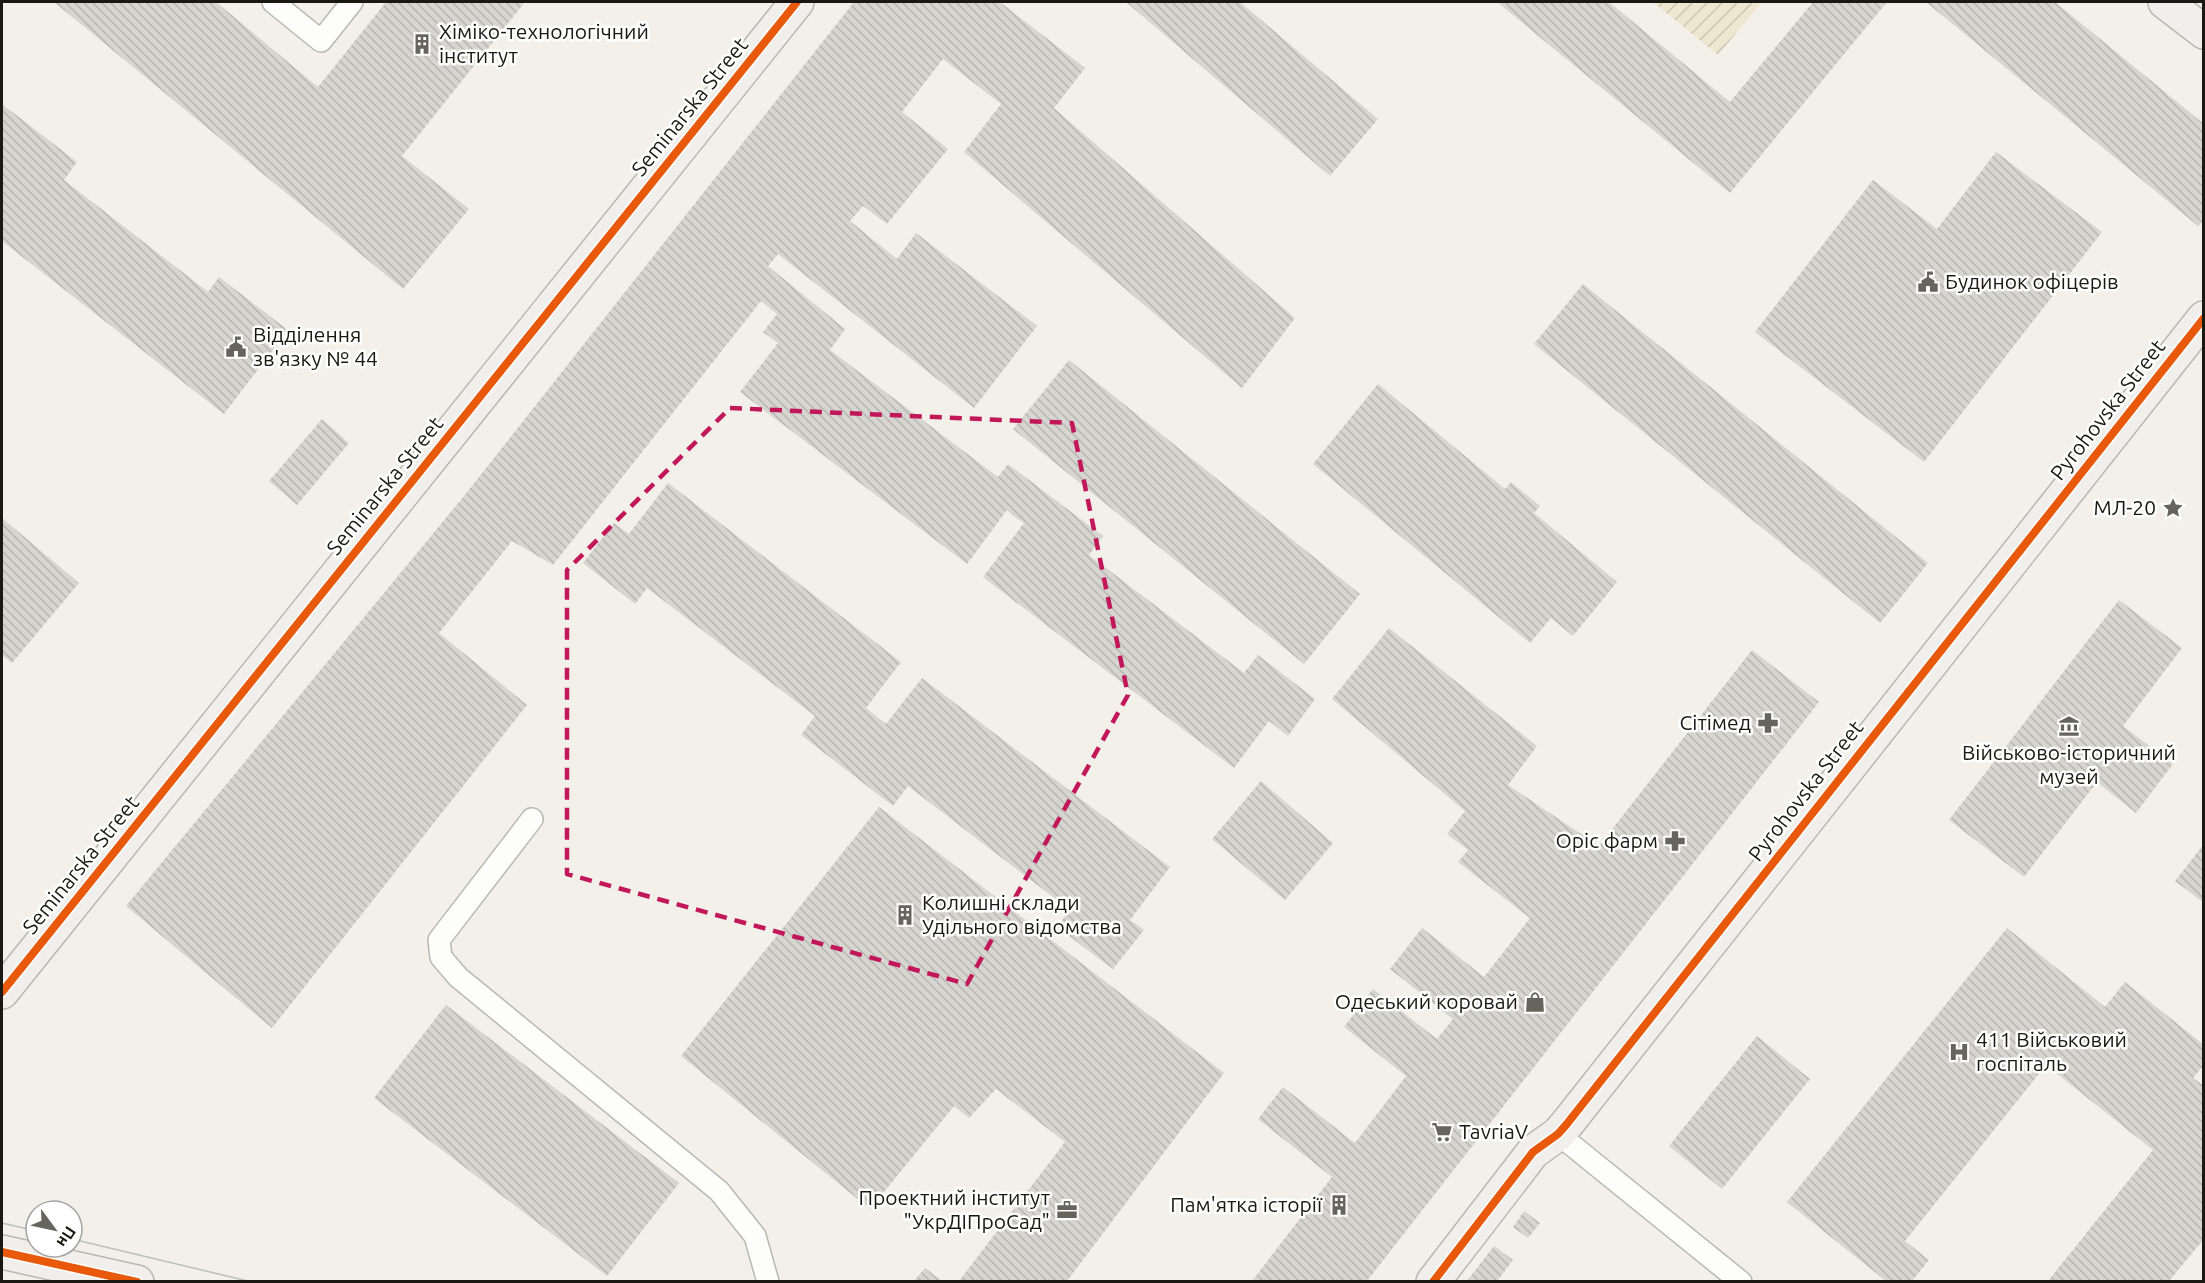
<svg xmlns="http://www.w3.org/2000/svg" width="2205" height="1283" viewBox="0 0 2205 1283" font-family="Ubuntu,sans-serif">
<defs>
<pattern id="garden-furrows" width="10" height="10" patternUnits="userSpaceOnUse" patternTransform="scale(1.5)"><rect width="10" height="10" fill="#ede7d0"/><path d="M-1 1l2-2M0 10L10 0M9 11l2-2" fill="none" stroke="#cbc5b2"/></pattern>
<pattern id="building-back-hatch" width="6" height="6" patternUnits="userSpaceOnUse" patternTransform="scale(1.5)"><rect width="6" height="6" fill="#d7d5cf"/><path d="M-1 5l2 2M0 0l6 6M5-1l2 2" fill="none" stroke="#b8b6b1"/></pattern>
</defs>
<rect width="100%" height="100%" fill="#f2f0e8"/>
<!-- garden -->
<polygon fill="url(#garden-furrows)" points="1653,2 1762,2 1718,55"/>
<!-- building -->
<g fill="url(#building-back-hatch)">
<polygon points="54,2 216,2 318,87 386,2 525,2 402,156 469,209 403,289"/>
<polygon points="854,2 1000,2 1085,68 1054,108 1295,318 1242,388 964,152 1001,104 943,59 902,112 948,149 887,224 863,206 850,221 897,259 916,233 1037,326 974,408 778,254 768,266 845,329 830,350 998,477 1008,464 1103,536 1089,555 1244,673 1258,655 1315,699 1288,736 1269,721 1234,768 983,577 1024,523 1012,515 1007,510 967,564 740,392 778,343 763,332 777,314 761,301 553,565 512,541 439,633 527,705 272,1028 126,906 464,496"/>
<polygon points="1126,2 1240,2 1378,119 1330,176"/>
<polygon points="1497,2 1609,2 1730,102 1813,2 1887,2 1730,193"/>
<polygon points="1926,2 2055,2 2204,124 2204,220 2198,226"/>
<polygon points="2,104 77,162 64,180 208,292 219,277 288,330 224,414 2,241"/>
<polygon points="1996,152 2102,232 1924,462 1755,332 1873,180 1937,229"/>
<polygon points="1583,284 1928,563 1880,623 1534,344"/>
<polygon points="1069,360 1360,594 1304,664 1013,429"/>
<polygon points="1378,384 1505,489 1511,482 1540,506 1534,513 1617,582 1573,636 1551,618 1530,643 1313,464"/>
<polygon points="322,419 349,443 297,505 269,481"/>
<polygon points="668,483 901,662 866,708 886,724 922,678 1170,867 1130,920 1144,930 1113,969 1057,927 1070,910 908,786 893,806 801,735 815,716 647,588 635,604 583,563 614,523 629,534"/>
<polygon points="2,518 79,583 12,663 2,655"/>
<polygon points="2119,600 2182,648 2123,726 2173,764 2136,813 2097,782 2024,877 1949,820"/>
<polygon points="1389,628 1537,746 1508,785 1599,846 1752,650 1819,702 1367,1281 1252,1281 1332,1177 1258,1119 1283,1087 1355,1143 1406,1076 1344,1027 1373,989 1437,1039 1453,1019 1390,969 1422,928 1484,977 1530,918 1458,862 1468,850 1447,834 1465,811 1332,699"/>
<polygon points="1261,781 1333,843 1285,900 1212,839"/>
<polygon points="879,807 1224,1073 1067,1281 959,1281 1065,1142 996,1089 969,1118 954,1106 870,1209 681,1056"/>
<polygon points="2204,844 2204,903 2175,881"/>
<polygon points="2007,928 2105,1007 2125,982 2204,1045 2204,1065 2193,1078 2204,1086 2204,1239 2169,1281 2048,1281 2153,1150 2046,1065 1905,1241 1929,1260 1912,1281 1886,1281 1787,1202"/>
<polygon points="446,1005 679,1183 607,1276 374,1098"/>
<polygon points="1757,1036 1810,1079 1722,1189 1669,1146"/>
<polygon points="1524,1211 1540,1223 1528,1238 1513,1227"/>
<polygon points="1494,1246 1513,1260 1497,1281 1467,1281"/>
<polygon points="925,1268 942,1281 914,1281"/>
</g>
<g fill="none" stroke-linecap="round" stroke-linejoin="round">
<!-- lane casing -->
<g stroke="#bab8b2" stroke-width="24">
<g id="lane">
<polyline points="273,2 321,41 352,2"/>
<polyline points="532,819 439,940 441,957 458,977 719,1191 755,1236 768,1282"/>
<polyline points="1558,1134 1741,1282"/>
</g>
</g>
<!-- secondary casing -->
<g stroke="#bab8b2" stroke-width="36">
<g id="secondary">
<polyline points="2165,2 2204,32"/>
<polyline points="2,992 797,2"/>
<polyline points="2,1252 137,1282"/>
<polyline points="1433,1282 1533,1152 1558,1134 1566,1125 2204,318"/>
</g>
</g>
<!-- lane -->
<use href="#lane" stroke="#fdfdfc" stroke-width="21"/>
<!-- secondary -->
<use href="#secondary" stroke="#f0efeb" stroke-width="33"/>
<!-- tram -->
<g stroke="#bebebc" stroke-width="1.5">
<polyline points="2,1223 36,1231"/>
<polyline points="72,1239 252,1282"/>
</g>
<!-- cycleway casing -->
<g stroke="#fff" stroke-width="11">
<g id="cycleway">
<polyline points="2,992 797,2"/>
<polyline points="2,1252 137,1282"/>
<polyline points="1433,1282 1533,1152 1558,1134 1566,1125 2204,318"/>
</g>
</g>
<!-- cycleway -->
<use href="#cycleway" stroke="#e8590c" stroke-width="8"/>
</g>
<!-- marked area -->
<path fill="none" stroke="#c2185b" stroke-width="4.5" stroke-dasharray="12 8" stroke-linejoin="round" d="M730,408L1072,423L1128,695L967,984L567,874V570Z"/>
<!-- icons -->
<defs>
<g id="building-bare" transform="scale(1.62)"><path d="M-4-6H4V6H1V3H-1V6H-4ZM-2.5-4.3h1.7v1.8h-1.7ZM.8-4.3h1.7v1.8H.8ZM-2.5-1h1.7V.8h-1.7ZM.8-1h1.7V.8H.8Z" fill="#65645d" stroke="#fff" stroke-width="2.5" paint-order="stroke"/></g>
<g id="civic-bare" transform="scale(1.62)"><path d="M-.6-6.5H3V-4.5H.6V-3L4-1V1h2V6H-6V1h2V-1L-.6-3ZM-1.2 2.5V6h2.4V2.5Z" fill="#65645d" stroke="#fff" stroke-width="2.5" paint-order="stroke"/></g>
<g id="sight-bare" transform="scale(1.62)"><path d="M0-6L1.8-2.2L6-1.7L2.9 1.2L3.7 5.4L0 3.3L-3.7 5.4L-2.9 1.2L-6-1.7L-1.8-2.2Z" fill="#65645d" stroke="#fff" stroke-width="2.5" paint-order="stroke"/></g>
<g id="pharmacy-bare" transform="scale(1.62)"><path d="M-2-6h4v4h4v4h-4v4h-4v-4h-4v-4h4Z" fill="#65645d" stroke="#fff" stroke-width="2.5" paint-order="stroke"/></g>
<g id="museum-bare" transform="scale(1.62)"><path d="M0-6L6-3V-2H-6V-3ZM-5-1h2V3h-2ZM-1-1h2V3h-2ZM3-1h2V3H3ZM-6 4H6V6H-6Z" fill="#65645d" stroke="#fff" stroke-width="2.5" paint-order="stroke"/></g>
<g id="shop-bare" transform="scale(1.62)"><path d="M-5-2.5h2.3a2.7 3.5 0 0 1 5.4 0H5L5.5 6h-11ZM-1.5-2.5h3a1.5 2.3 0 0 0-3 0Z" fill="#65645d" stroke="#fff" stroke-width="2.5" paint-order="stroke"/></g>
<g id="hospital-bare" transform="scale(1.62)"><path d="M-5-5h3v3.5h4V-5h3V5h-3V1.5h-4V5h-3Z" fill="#65645d" stroke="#fff" stroke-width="2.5" paint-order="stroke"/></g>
<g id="supermarket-bare" transform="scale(1.62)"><path d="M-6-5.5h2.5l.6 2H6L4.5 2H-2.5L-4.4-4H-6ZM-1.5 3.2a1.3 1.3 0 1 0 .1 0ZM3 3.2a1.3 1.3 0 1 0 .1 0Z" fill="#65645d" stroke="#fff" stroke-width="2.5" paint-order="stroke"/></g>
<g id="office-bare" transform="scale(1.62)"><path d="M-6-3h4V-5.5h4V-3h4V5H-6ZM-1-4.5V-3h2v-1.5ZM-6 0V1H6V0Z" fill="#65645d" stroke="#fff" stroke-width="2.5" paint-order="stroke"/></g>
</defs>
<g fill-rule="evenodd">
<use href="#building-bare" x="422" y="44"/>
<use href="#civic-bare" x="1928" y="282"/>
<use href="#civic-bare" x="236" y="347"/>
<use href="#sight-bare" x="2173" y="508"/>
<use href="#pharmacy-bare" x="1768" y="723"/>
<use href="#museum-bare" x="2069" y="726"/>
<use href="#pharmacy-bare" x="1675" y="841"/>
<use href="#building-bare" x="905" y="915"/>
<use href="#shop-bare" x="1535" y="1002"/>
<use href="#hospital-bare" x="1959" y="1052"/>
<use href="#supermarket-bare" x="1442" y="1132"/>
<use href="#building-bare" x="1339" y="1205"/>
<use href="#office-bare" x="1067" y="1210"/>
</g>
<g text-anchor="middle" stroke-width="5" stroke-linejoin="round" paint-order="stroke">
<!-- poi labels -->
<g font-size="21" fill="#191812" stroke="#fff" text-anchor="start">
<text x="439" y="39">Хіміко-технологічний<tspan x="439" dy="24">інститут</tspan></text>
<text x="1945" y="289">Будинок офіцерів</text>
<text x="253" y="342">Відділення<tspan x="253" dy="24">зв'язку № 44</tspan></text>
<text x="2156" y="515" text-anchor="end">МЛ-20</text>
<text x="1751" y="730" text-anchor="end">Сітімед</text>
<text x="2069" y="760" text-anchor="middle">Військово-історичний<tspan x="2069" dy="24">музей</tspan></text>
<text x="1658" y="848" text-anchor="end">Оріс фарм</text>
<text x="922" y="910">Колишні склади<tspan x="922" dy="24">Удільного відомства</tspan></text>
<text x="1518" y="1009" text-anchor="end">Одеський коровай</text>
<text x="1976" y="1047">411 Військовий<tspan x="1976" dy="24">госпіталь</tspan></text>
<text x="1459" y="1139">TavriaV</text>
<text x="1050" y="1205" text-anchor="end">Проектний інститут<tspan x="1050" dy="24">"УкрДІПроСад"</tspan></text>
<text x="1322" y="1212" text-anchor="end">Пам'ятка історії</text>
</g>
<!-- street labels -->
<g font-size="21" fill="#191812" stroke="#fff">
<text transform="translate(690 107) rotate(-51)" y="7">Seminarska Street</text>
<text transform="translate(2108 410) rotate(-52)" y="7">Pyrohovska Street</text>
<text transform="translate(385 486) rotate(-51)" y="7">Seminarska Street</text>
<text transform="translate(1806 791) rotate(-52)" y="7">Pyrohovska Street</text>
<text transform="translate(81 865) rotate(-51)" y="7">Seminarska Street</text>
</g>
</g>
<!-- border -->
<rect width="2205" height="1283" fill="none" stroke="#191812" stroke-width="6"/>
<!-- north arrow -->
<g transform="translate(54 1229) rotate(123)"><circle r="28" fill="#ffffff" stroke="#a3a3a0" stroke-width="1.5"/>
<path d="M0-4.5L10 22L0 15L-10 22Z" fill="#65645d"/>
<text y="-9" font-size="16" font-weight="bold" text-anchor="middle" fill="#191812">Пн</text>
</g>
</svg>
